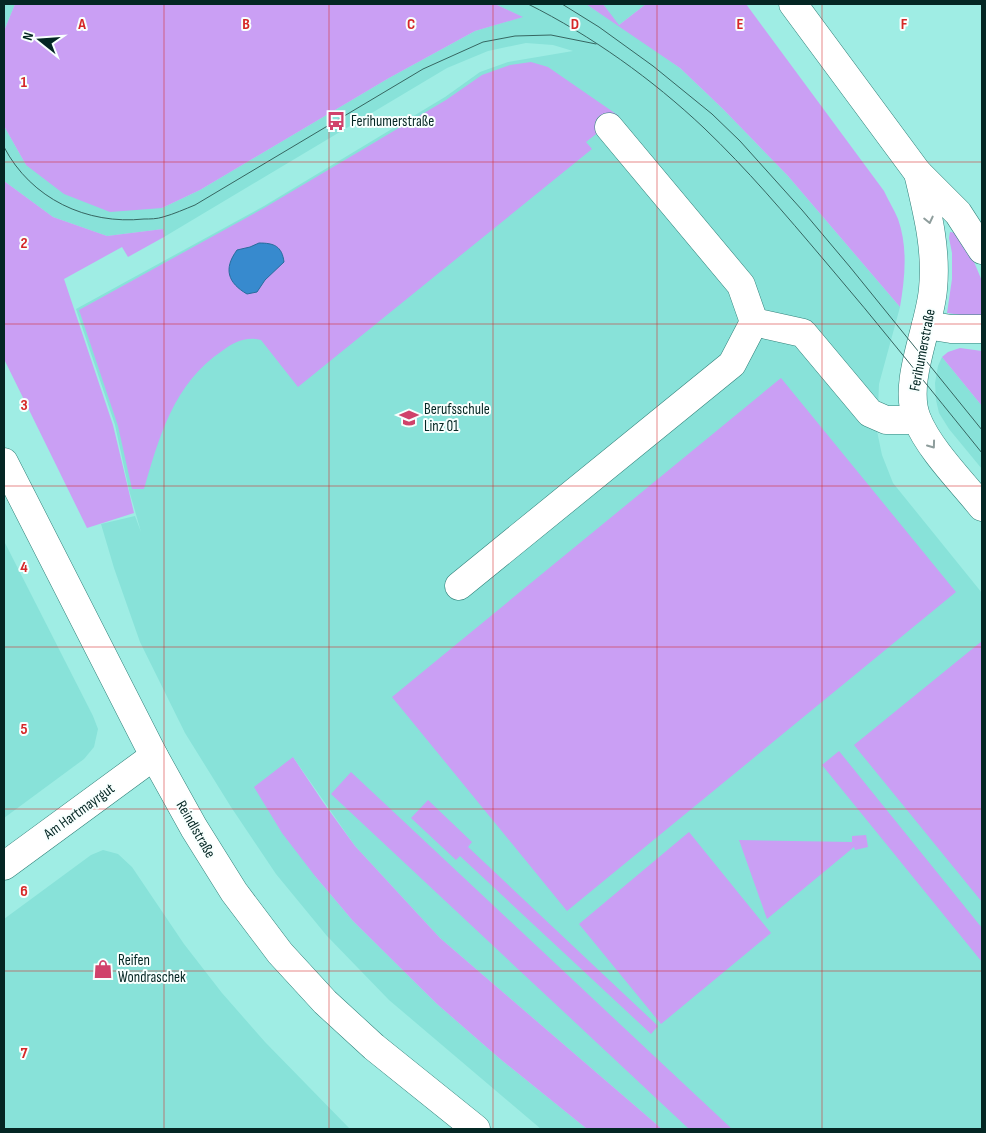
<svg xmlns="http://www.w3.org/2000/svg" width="986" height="1133" viewBox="0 0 986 1133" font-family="'Sofia Sans Condensed',sans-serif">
<rect width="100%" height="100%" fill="#9fede4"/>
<!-- built -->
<g fill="#88e2d9">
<polygon points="4,4 15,4 4,31"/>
<polygon points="495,4 586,4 617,24 603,4 646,4 619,25 680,68 723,109 788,176 900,307 879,384 877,431 882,455 893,483 982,593 982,1129 662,1129 440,938 355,846 293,757 315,876 353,921 437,1004 499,1058 587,1129 541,1129 389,1000 327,936 276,874 231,807 185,733 140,642 114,568 101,524 135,516 141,532 129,490 115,425 76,309 264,206 445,97 480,72 508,62 573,51 553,45 526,43 488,51 447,68 164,237 163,229 107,236 53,217 4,181 4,126 26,165 162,208 200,190 389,78 475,31 522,17"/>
<polygon points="942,357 982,406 982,469 949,429 939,413 936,400 935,383 938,366"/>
<polygon points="4,541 93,716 98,729 94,747 84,759 4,818"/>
<polygon points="103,850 118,854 132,867 184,944 222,993 265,1042 350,1129 4,1129 4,919 91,855"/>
</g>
<!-- green -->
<g fill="#ca9ff4">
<polygon points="15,4 495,4 523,17 475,31 389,78 200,190 162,208 110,212 64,194 26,165 4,126 4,31"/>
<path d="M586,4H603L619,25L646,4H746L884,191C888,200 894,209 898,219C908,247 905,278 900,307L788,176L723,109L680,68Z"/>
<path d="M531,62L548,67L619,116L586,142L592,149L298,387L261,340C246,336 234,342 222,351C174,383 159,437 144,489H132L118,426L79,310L264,208L446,100L482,75L510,65Z"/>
<polygon points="4,181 53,217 107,236 163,229 164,237 128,257 122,247 64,279 113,425 134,513 87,528 4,359"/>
<polygon points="950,232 957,233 972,257 982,281 982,318 947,313 952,279 952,253 949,238"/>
<polygon points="960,348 982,351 982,406 942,357 948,352"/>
<polygon points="781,378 956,592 567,911 392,697"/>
<polygon points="982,641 982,902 854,745"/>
<polygon points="839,751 982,928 982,962 822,765"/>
<polygon points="293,757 323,802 355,846 440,938 662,1129 587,1129 499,1058 437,1004 353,921 315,876 282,833 254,787"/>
<polygon points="351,772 732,1129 689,1129 331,794"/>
<polygon points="428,800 472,842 468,847 658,1026 651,1034 460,856 456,860 411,818"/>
<polygon points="689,832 771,933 661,1024 579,924"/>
<polygon points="866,835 868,847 855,850 854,847 767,919 739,840 852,842 852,836"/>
</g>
<!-- water -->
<path fill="#378ace" stroke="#286c9b" d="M259,243C274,243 282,246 284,262L265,280L257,292L247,294C228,283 223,269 237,250L250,247Z"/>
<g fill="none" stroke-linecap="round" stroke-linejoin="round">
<!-- minor casing -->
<g stroke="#308079" stroke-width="29">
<g id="minor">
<polyline points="793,4 918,173 958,213 982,250"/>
<polyline points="609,127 741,285 754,322"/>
<path d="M918,173C927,211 937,249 933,289C930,327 902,383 917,419C929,449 962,482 982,507"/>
<polyline points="926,325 951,329 982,329"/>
<polyline points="4,462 154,756 194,828 234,892 280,953 325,1002 374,1047 476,1129"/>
<polyline points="459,586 732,364 754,322 803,333 870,413 886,420 917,420"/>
<polyline points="4,866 154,756"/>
</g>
</g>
<!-- minor -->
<use href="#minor" stroke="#fff" stroke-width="28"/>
<!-- tram -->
<g stroke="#366661" stroke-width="1">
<path d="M528,4C592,36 652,79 704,128C747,169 785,214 824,260C878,323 930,389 982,453"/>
<polyline points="562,4 599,27 653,66 712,114 740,141 802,210 850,267 982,430"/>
<path d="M4,147C31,199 87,225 144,219C150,219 157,219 163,217C174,214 185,209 195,205L423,69L483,42L515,36L551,35L596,44"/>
</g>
</g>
<!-- one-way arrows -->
<defs><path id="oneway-chevron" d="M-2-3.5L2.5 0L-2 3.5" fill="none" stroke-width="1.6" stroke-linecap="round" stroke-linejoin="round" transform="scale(1.25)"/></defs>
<g stroke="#8e9d9c">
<use href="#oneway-chevron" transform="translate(929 220) rotate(77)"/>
<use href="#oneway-chevron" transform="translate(932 445) rotate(54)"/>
</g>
<!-- grid -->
<path fill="none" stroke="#d62828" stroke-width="1" stroke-opacity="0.55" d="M164,4V1129M329,4V1129M493,4V1129M657,4V1129M822,4V1129M4,162H982M4,324H982M4,486H982M4,647H982M4,809H982M4,971H982"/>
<!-- icons -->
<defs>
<g id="bus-bare" transform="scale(1.5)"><path d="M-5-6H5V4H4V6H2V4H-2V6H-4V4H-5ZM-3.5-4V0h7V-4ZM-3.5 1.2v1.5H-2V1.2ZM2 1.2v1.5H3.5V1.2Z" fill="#d0426b" stroke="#f8fffe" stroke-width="2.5" paint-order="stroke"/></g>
<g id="school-bare" transform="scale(1.5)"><path d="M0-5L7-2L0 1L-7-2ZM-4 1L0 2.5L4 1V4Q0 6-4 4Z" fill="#d0426b" stroke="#f8fffe" stroke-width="2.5" paint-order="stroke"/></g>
<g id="shop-bare" transform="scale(1.5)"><path d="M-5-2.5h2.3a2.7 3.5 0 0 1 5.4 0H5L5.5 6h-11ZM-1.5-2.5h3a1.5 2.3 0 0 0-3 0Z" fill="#d0426b" stroke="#f8fffe" stroke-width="2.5" paint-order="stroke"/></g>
</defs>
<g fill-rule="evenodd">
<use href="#bus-bare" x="336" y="121"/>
<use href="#school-bare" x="409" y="418"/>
<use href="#shop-bare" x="103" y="969"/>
</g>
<g text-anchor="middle" stroke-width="4" stroke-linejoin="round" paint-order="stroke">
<!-- poi labels -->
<g font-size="15" fill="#042623" stroke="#f8fffe" text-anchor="start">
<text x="351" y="126">Ferihumerstraße</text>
<text x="424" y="414">Berufsschule<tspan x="424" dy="17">Linz 01</tspan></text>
<text x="118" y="965">Reifen<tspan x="118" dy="17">Wondraschek</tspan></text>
</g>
<!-- street labels -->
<g font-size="15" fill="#042623" stroke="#f8fffe">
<text transform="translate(922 350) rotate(-79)" y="5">Ferihumerstraße</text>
<text transform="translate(79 811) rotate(-36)" y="5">Am Hartmayrgut</text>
<text transform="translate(196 829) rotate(60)" y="5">Reindlstraße</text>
</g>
</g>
<g font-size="16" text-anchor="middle" font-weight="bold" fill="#d62828" stroke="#f8fffe" stroke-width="4" stroke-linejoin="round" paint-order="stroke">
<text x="82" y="29">A</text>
<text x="246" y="29">B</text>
<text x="411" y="29">C</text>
<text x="575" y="29">D</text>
<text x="740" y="29">E</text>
<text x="904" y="29">F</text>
<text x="24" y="87">1</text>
<text x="24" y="248">2</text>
<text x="24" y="410">3</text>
<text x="24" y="572">4</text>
<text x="24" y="734">5</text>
<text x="24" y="896">6</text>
<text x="24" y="1058">7</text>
</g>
<!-- border -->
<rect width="986" height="1133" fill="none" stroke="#042623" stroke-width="10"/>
<!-- north arrow -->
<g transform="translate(40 40) rotate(287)" stroke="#f8fffe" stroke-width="4" paint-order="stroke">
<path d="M0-4L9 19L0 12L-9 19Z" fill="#042623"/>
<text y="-8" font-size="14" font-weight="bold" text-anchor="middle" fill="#042623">N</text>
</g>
</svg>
